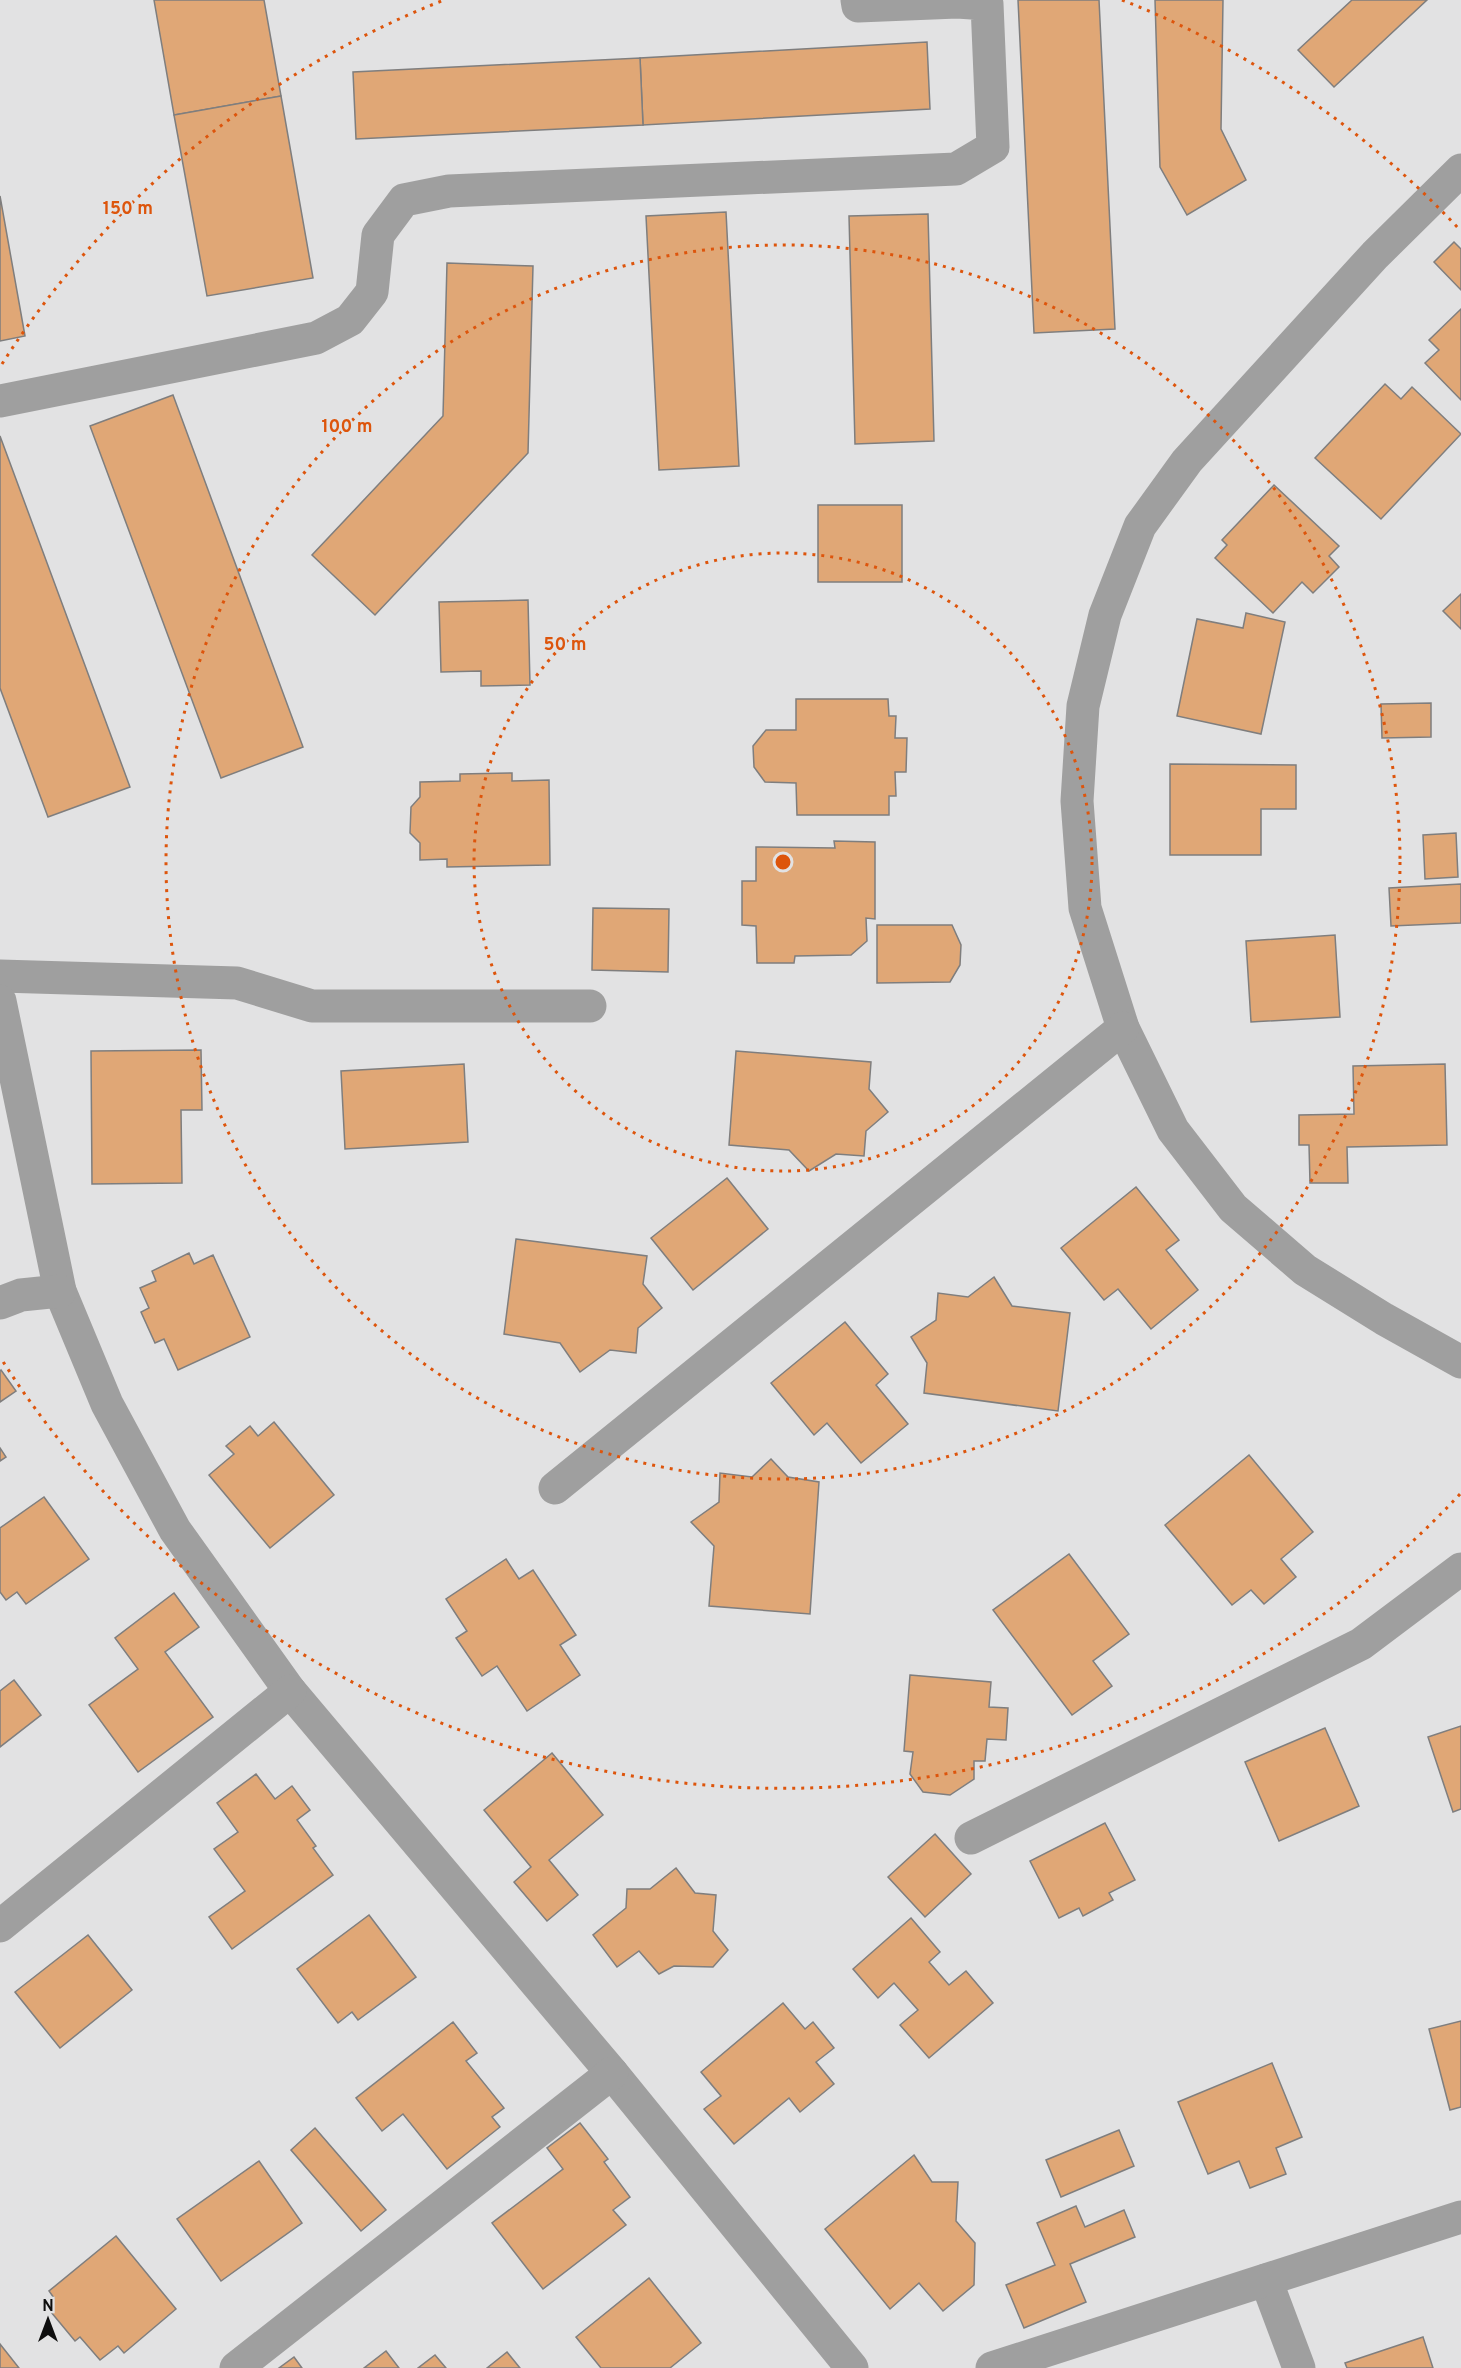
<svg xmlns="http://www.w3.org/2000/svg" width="1461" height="2368" viewBox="0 0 1461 2368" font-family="Overpass,sans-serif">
<rect width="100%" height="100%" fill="#e2e2e3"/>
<!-- building -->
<g fill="#e0a776" stroke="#7f7e7e" stroke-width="1.5">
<polygon points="154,0 264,0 281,96 174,115"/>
<polygon points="1018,0 1099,0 1115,329 1034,333"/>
<polygon points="1155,0 1223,0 1221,129 1246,180 1187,215 1160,167"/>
<polygon points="1352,0 1427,0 1334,87 1298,50"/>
<polygon points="927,42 930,109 643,125 640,58"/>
<polygon points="640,58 643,125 356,139 353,72"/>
<polygon points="281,96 313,278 207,296 174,115"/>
<polygon points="0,196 25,336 0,341"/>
<polygon points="726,212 739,466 659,470 646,216"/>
<polygon points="928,214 934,441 855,444 849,216"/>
<polygon points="1454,242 1461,249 1461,290 1434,262"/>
<polygon points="447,263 533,266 528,453 375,615 312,555 443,416"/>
<polygon points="1461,309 1461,400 1425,363 1439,350 1429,340"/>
<polygon points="1385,384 1401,399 1412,387 1461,434 1381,519 1315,458"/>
<polygon points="173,395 303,747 221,778 90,426"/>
<polygon points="0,436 130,787 48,817 0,688"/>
<polygon points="1274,485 1339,546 1329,556 1339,567 1313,593 1302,582 1273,613 1215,558 1227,545 1222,540"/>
<rect x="818" y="505" width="84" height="77"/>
<polygon points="1461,594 1461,629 1443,611"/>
<polygon points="528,600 530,685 481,686 481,671 441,672 439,602"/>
<polygon points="1246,613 1285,622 1261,734 1177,716 1197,619 1243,628"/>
<polygon points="796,699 888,699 889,716 896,716 895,738 907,738 906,772 895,772 896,796 889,796 889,815 797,815 796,783 765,782 754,767 753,746 766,730 796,730"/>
<polygon points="1431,703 1431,737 1382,738 1381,704"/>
<polygon points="1170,764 1296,765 1296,809 1261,809 1261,855 1170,855"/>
<polygon points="512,773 512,781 549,780 550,865 447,867 447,859 420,860 420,843 410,833 411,807 420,797 420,782 460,781 460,774"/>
<polygon points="1456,833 1458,877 1425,879 1423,835"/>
<polygon points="834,841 875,842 875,919 866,918 867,941 851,955 795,956 794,963 757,963 756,926 742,925 742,881 756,881 756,847 835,848"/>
<polygon points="1461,884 1461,923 1391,926 1389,888"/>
<polygon points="593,908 669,909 668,972 592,970"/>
<polygon points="877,925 952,925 961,945 960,965 950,982 877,983"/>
<polygon points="1335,935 1340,1017 1251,1022 1246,941"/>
<polygon points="201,1050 202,1110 181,1110 182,1183 92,1184 91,1051"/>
<polygon points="736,1051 871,1062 869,1089 888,1112 866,1131 864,1156 836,1154 809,1171 789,1150 729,1145"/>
<polygon points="464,1064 468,1142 345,1149 341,1071"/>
<polygon points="1445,1064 1447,1145 1347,1147 1348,1183 1310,1183 1309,1145 1299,1145 1299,1115 1354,1114 1353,1066"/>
<polygon points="727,1178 768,1229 693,1290 651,1238"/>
<polygon points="1136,1187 1179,1240 1166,1250 1198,1290 1151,1329 1118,1289 1104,1300 1061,1248"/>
<polygon points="516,1239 647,1256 643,1284 662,1308 638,1328 636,1353 610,1350 580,1372 560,1343 504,1334"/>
<polygon points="189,1253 194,1264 213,1255 250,1337 178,1370 164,1339 155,1343 141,1312 149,1308 140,1288 156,1281 152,1271"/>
<polygon points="994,1277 1012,1306 1070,1313 1058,1411 924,1393 927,1363 911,1337 936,1320 938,1293 968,1297"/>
<polygon points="845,1322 888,1374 876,1385 908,1424 861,1463 827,1423 814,1435 771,1383"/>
<polygon points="1,1370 16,1391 0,1402 0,1371"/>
<polygon points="274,1422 334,1495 270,1548 209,1475 234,1454 226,1446 250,1426 258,1436"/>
<polygon points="0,1448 6,1457 0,1461"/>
<polygon points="1249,1455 1313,1532 1281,1559 1296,1577 1264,1604 1251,1590 1232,1605 1165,1525"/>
<polygon points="771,1459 788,1477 819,1482 810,1614 709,1606 714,1546 691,1522 719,1502 720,1473 752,1477"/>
<polygon points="44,1497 89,1559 26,1604 17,1592 6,1600 0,1592 0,1528"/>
<polygon points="1069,1554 1129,1634 1093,1661 1112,1686 1072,1715 993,1610"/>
<polygon points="506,1559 519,1579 533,1570 576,1635 560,1645 580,1675 527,1711 497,1666 482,1676 456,1638 467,1631 446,1599"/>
<polygon points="174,1593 199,1627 165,1652 213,1717 138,1772 89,1705 138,1669 115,1638"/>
<polygon points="910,1675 991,1682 989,1707 1008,1708 1006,1740 987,1739 985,1761 974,1761 974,1779 950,1795 923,1792 910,1774 913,1752 904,1751"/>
<polygon points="14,1680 41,1715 0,1747 0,1691"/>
<polygon points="1461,1726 1461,1809 1453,1812 1428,1737"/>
<polygon points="1325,1728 1359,1806 1279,1841 1245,1762"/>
<polygon points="552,1753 603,1815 549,1860 578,1895 547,1921 514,1882 531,1867 484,1810"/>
<polygon points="256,1774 275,1799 292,1786 310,1810 297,1820 316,1846 313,1848 333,1875 232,1949 209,1917 245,1891 214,1849 238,1832 217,1803"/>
<polygon points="1105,1823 1135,1880 1109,1893 1113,1900 1083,1916 1079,1908 1059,1918 1030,1861"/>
<polygon points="935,1834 971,1874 925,1917 888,1877"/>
<polygon points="676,1868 695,1893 716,1895 713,1931 728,1950 713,1967 674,1966 659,1974 639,1951 617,1967 593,1935 626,1908 627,1889 650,1889"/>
<polygon points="369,1915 416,1977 358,2020 352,2012 338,2023 297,1969"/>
<polygon points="911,1918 940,1952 929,1962 949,1985 966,1971 993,2003 929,2058 900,2025 918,2010 894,1983 878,1998 853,1969"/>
<polygon points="88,1935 132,1990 60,2048 15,1992"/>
<polygon points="783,2003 805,2029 813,2022 834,2048 816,2062 834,2084 800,2112 789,2098 734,2144 704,2109 721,2096 701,2072"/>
<polygon points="1461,2021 1461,2107 1450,2110 1429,2029"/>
<polygon points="453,2022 477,2053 466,2061 504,2108 492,2117 500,2127 447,2169 403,2114 382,2131 356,2098"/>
<polygon points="1272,2063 1302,2137 1276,2148 1286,2174 1250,2188 1239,2161 1208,2174 1178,2102"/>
<polygon points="580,2123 608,2159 604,2162 630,2197 613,2210 626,2225 543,2289 492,2223 563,2169 547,2148"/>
<polygon points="315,2128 386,2210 361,2231 291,2150"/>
<polygon points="1119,2130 1134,2166 1061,2197 1046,2160"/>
<polygon points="914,2155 932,2182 958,2182 956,2221 975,2243 974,2285 943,2311 919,2283 890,2309 825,2229"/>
<polygon points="259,2161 302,2223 221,2281 177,2219"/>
<polygon points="1076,2206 1085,2227 1124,2210 1135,2237 1070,2264 1086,2302 1024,2328 1006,2285 1055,2265 1037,2223"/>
<polygon points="116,2236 176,2309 124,2353 118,2346 100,2360 80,2337 75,2341 46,2306 54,2298 49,2291"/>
<polygon points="649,2278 701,2343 670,2368 601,2368 576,2337"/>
<polygon points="1423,2337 1433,2368 1347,2368 1345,2363"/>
<polygon points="0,2344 19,2368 0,2368"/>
<polygon points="386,2351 399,2368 364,2368"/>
<polygon points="507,2352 520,2368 487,2368"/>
<polygon points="435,2355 446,2368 418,2368"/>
<polygon points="294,2357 302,2368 279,2368"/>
</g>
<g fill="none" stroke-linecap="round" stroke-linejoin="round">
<!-- minor -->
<g stroke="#9f9f9f" stroke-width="33">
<polyline points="1461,170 1375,255 1187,461 1140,526 1105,615 1083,706 1077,801 1085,908 1123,1028 1173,1130 1233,1208 1305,1270 1384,1319 1461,1362"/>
<polyline points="0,401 316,338 350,320 372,292 378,235 404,200 449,191 956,169 993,147 987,4 957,2 858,6 857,0"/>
<polyline points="0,976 237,983 312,1006 590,1006"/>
<polyline points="0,1001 60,1291 107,1404 175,1530 290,1691 612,2073 852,2368"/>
<polyline points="0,1303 21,1295 60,1291"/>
<polyline points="555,1488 1123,1028"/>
<polyline points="971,1838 1361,1644 1461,1569"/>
<polyline points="0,1926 290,1691"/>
<polyline points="1266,2280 1299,2368"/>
<polyline points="236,2368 612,2073"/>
<polyline points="992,2368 1461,2217"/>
</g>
</g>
<!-- distance rings -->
<g fill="none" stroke="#dd550c" stroke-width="3" stroke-dasharray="3 6">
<circle cx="783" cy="862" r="309"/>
<circle cx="783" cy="862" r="617"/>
<path d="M1460 1494A926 926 0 0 1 2 1360M2 364A926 926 0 0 1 444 0M1122 0A926 926 0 0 1 1460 230"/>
</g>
<circle cx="783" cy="862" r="9" fill="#dd550c" stroke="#e2e2e3" stroke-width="3"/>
<g font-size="18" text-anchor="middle" font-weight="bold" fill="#dd550c" stroke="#e2e2e3" stroke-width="4.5" stroke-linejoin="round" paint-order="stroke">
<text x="128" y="214">150 m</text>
<text x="347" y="432">100 m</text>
<text x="565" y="650">50 m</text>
</g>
<!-- north arrow -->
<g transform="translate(48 2320)" stroke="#e2e2e3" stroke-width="4.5" paint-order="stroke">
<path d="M0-4.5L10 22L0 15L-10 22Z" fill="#0e0e0e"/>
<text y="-9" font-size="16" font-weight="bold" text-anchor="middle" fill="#0e0e0e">N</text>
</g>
</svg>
